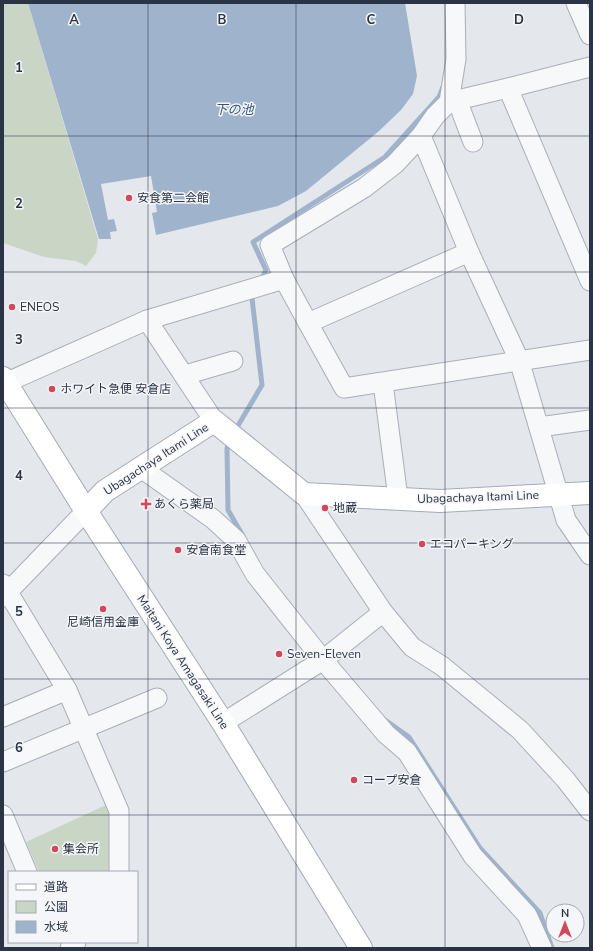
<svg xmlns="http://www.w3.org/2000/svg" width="593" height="951" viewBox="0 0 593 951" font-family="'Nunito Sans','Noto Sans JP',sans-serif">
<rect width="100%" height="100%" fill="#e4e7ec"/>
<!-- green -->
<g fill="#c9d6c5">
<polygon points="3,3 28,3 98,239 96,253 86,266 76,261 44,257 3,243"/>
<polygon points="108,804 111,815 112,872 39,872 26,842"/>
</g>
<!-- water -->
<polygon fill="#9fb4cc" points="28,3 405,3 417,76 413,94 401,110 379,131 306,191 278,206 156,235 152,213 157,212 151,176 101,184 108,220 114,219 117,231 110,232 111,239 99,239"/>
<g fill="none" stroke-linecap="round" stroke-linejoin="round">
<!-- stream -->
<g stroke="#9fb4cc" stroke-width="5">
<polyline points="262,278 266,270 253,242 385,157 439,97 443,87"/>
<polyline points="236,429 262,385 252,298 255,294"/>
<polyline points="230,441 227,448 228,510 243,536"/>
<polyline points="385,720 409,737 480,848 540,913 552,948"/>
</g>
<!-- minor casing -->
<g stroke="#a9aeb7" stroke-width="21">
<g id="minor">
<polyline points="576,3 590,35"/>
<polyline points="590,67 508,88 590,281"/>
<polyline points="457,100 473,142"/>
<polyline points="449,102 508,88"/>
<polyline points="421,136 469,252"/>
<polyline points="284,279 270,245 364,188 395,164 421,136 435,116 449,102 456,59 455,3"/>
<polyline points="147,320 214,421"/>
<polyline points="308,323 344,388 590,350"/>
<polyline points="185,375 233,361"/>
<polyline points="383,383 398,498"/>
<polyline points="3,384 147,320 284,279 308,323 469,252 519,360 566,520 590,555"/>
<polyline points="539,427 590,420"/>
<polyline points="141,468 213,519 236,540 255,574 323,660 386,734 407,752 473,856 527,915 542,948"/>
<polyline points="304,494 383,612"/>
<polyline points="3,584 67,690 119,811 119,872"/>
<polyline points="3,597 86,511"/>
<polyline points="3,717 67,690"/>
<polyline points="223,723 323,660 383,612 412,647 442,666 520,730 565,779 590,811"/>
<polyline points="3,762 157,698"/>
<polyline points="3,815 27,872"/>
<polyline points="70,948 76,942"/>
</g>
</g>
<!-- major casing -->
<g stroke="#a3abb8" stroke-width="24">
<g id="major">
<polyline points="3,378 86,511 223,723 361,948"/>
<polyline points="86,511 105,491 214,421 304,494 440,501 590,493"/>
</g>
</g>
<!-- minor -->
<use href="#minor" stroke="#f7f8fa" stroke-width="19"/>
<!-- major -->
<use href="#major" stroke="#fff" stroke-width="22"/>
</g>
<!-- grid -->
<path fill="none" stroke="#2b3445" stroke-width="1" stroke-opacity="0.55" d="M148,3V948M296,3V948M445,3V948M3,136H590M3,272H590M3,408H590M3,543H590M3,679H590M3,815H590"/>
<!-- markers -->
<g fill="#d1495b" stroke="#f4f6f9" stroke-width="1.5">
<circle cx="129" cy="198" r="4"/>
<circle cx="12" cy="307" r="4"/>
<circle cx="52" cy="389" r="4"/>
<path d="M144 498h4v4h4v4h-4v4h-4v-4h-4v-4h4z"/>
<circle cx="325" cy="508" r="4"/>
<circle cx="422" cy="544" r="4"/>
<circle cx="178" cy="550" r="4"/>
<circle cx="103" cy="609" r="4"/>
<circle cx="279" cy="654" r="4"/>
<circle cx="354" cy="780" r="4"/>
<circle cx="55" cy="849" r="4"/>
</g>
<g text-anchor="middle" stroke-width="3" stroke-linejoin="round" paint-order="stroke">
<!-- poi labels -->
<g font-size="12" fill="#2b3445" stroke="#f4f6f9" text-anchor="start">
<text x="137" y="202">安食第二会館</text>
<text x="20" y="311">ENEOS</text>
<text x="60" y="393">ホワイト急便 安倉店</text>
<text x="154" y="508">あくら薬局</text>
<text x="333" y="512">地蔵</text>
<text x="430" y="548">エコパーキング</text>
<text x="186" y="554">安倉南食堂</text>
<text x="103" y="626" text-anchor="middle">尼崎信用金庫</text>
<text x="287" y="658">Seven-Eleven</text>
<text x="362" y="784">コープ安倉</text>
<text x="63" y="853">集会所</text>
</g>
<!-- street labels -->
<g font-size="12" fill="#2b3445" stroke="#f4f6f9">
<text transform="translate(156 459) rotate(-33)" y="4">Ubagachaya Itami Line</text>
<text transform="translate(478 497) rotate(-2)" y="4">Ubagachaya Itami Line</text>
<text transform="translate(183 662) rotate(57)" y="4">Maitani Koya Amagasaki Line</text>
</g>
<!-- water labels -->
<g font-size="13" font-style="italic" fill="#34527a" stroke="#f4f6f9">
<text x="234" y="114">下の池</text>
</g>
</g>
<g font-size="13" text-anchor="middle" font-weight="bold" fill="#2b3445" stroke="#f4f6f9" stroke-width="3" stroke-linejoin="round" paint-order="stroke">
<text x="74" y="24">A</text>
<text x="222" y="24">B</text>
<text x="371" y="24">C</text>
<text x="519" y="24">D</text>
<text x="19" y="72">1</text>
<text x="19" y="208">2</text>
<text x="19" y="344">3</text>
<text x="19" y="480">4</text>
<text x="19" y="616">5</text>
<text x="19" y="752">6</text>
</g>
<!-- border -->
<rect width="593" height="951" fill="none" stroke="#2b3445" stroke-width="8"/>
<!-- legend -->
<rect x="8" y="871" width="130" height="72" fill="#f4f6f9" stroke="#a4a8b1"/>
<rect x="16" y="884" width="20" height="6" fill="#ffffff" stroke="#a4a8b1"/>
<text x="44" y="891" font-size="12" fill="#2b3445">道路</text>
<rect x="16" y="901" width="20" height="12" fill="#c9d6c5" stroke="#a4a8b1"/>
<text x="44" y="911" font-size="12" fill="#2b3445">公園</text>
<rect x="16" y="921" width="20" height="12" fill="#9fb4cc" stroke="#a4a8b1"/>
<text x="44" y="931" font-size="12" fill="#2b3445">水域</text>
<!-- north arrow -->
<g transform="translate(565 923)"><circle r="19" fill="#f4f6f9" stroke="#a4a8b1"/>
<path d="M0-3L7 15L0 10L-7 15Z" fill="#d1495b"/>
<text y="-6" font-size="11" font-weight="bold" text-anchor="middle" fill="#2b3445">N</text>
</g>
</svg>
